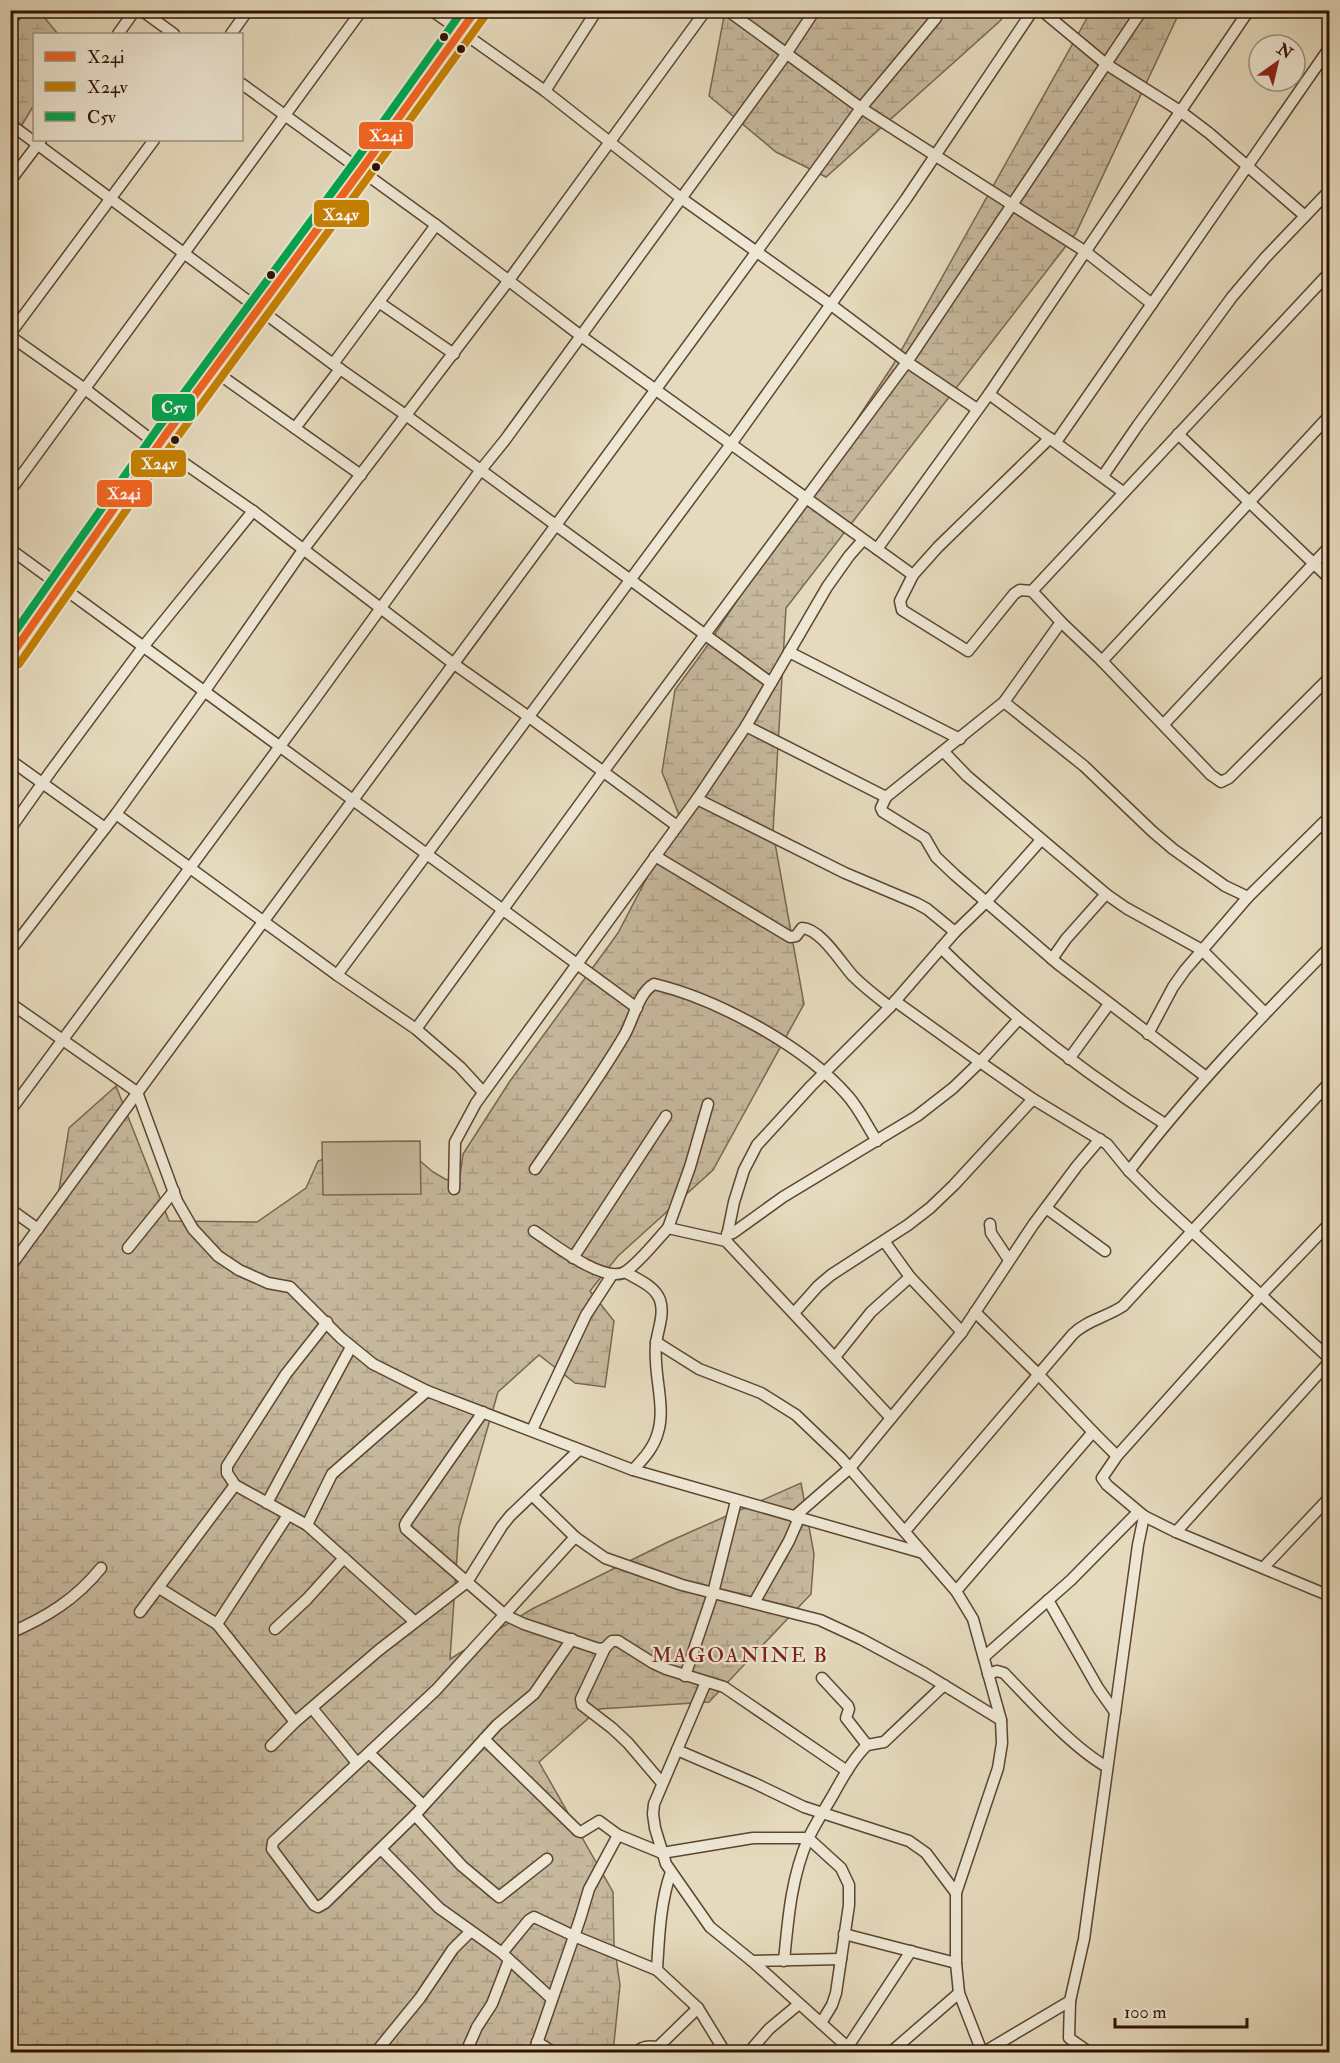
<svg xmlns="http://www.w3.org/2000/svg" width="1340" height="2063" viewBox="0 0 1340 2063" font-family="'IM FELL Double Pica',serif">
<defs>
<pattern id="wetland-marsh" width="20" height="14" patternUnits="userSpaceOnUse" patternTransform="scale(1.5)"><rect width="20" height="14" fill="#c6b89d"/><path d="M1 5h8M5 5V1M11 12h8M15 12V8" fill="none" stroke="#aa9d85"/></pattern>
</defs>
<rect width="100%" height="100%" fill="#e5dabd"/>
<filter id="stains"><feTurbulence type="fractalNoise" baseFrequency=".00333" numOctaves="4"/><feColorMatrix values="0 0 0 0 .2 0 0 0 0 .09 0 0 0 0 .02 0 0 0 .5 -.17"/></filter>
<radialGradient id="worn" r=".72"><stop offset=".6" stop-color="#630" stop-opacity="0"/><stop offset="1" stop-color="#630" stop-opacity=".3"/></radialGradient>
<!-- wetland -->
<g fill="url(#wetland-marsh)" stroke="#7a664e" stroke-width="1.5">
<polygon points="11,11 39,11 58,34 34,34 34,105 11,143"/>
<polygon points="725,11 1008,11 1000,21 826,177 776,152 709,96"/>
<polygon points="1091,11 1180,11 1076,233 786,608 773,832 804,1004 713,1170 618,1256 590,1291 614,1321 605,1387 575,1383 539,1355 498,1392 459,1527 450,1659 532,1609 670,1541 801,1483 814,1554 811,1594 709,1702 599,1709 539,1762 613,1892 614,1944 620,1985 613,2052 11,2052 10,1278 57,1202 69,1128 116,1086 169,1221 257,1222 306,1188 318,1161 369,1142 406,1149 433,1172 445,1179 459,1183 463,1154 510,1081 618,933 665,843 681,820 662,772 675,690 705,649 893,365"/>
</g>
<!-- garden -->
<polygon fill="#c6b89d" stroke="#7a664e" stroke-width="1.5" points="420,1141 421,1194 323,1195 322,1142"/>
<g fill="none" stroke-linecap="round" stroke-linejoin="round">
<!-- street casing -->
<g stroke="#5c452f" stroke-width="13">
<g id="street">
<polyline points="141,10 174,34"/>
<polyline points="431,10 545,91 681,198 830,304 907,362 977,409"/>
<polyline points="727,10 861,108 1086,252 1152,304"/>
<polyline points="1041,10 1106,64 1180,111 1209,133 1305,216"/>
<polyline points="1329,10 1330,11"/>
<polyline points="10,22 19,10"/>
<polyline points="118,34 135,10"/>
<polyline points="231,34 248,10"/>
<polyline points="242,84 436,225 581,336 913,575"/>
<polyline points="545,91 597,10"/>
<polyline points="10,124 333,364 407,416 771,683"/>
<polyline points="10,181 41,140"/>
<polyline points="380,303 454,354"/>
<polyline points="10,334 154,140"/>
<polyline points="10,336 85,389 158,445 253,511 454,664 529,717 677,826"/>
<polyline points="333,364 436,225"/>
<polyline points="213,370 361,475"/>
<polyline points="989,394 1123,492"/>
<polyline points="295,428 340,369"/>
<polyline points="1178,434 1330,579"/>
<polyline points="1050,438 938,547 913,575 900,601 902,610 968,651 1014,594 1020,590 1032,591 1061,622 1102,661 1211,775 1221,782 1229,778 1330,677"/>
<polyline points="1056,442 1330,47"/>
<polyline points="1103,476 1138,425 1232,297 1265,258 1330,190"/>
<polyline points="10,491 362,10"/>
<polyline points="10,549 637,1008"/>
<polyline points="877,549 989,394 1249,10"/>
<polyline points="1032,591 1330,272"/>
<polyline points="789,652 960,739"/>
<polyline points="1102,661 1330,415"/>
<polyline points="1004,702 1084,766 1153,832 1173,849 1225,886 1248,897"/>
<polyline points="1164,724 1330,546"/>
<polyline points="746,726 886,797 1004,702 1061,622"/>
<polyline points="944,752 967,776 1106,894 1126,908 1202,950 1265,1013"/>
<polyline points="10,760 105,828"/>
<polyline points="886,797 881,808 883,812 925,838 936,857 955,875 1058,964 1206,1077"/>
<polyline points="697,799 845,873 916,903 927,909 955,932 890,1007 811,1086 757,1145 744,1170 734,1202 726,1241"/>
<polyline points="116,814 337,975 416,1029 460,1067 483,1092"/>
<polyline points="10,829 51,771 143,647 253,511"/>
<path d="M655,856L790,937L796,936L802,928C821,929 841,963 853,976C865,988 877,997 890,1007"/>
<polyline points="955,932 986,902 1041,840"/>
<path d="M941,948C1009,1015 1084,1073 1165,1124"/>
<polyline points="10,951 116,814 204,692 303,550 509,280 706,10"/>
<polyline points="1052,959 1066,939 1106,894"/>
<polyline points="337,975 731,444 906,199 1033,10"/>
<polyline points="10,1003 137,1092 177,1201 193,1229 218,1256 239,1270 268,1283 290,1287 341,1338 373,1364 427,1391 633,1470 923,1553 956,1591 973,1619 1001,1720 1002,1743 998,1768 956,1893 956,1963 959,1993 982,2052"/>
<polyline points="1019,1019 980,1062 1033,1099 1107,1144 1129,1171 1155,1197 1330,1359"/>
<polyline points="416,1029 603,772 907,362 1142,10"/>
<polyline points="1148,1034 1173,987 1185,970 1248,897 1330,816"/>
<polyline points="1069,1059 1109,1004"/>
<polyline points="10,1111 312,703 480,471 505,440 782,60 815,10"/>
<path d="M535,1169C565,1125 597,1082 624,1036C633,1021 638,993 654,984C717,999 804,1046 847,1095C859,1108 867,1126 877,1141"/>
<path d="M1129,1171C1190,1091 1259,1019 1330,947"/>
<polyline points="454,1189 455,1142 476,1103 697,799 746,726 827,587 849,556 863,540"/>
<polyline points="1046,1208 1105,1251"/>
<polyline points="10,1209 38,1229"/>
<polyline points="1330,1223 1261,1295 1117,1456 1102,1478 1107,1485 1144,1516 1176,1532 1330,1596"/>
<polyline points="990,1224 991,1233 1009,1260"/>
<polyline points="668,1228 690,1167 708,1104"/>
<path d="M534,1231C552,1243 604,1284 625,1272C639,1263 657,1240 668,1228L726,1241L891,1418"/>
<polyline points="727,1234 733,1233 783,1197 917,1116 953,1088 980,1062 895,1001"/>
<polyline points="128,1248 174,1191"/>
<polyline points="573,1258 666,1116"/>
<path d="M10,1267C292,879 580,497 861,108L936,18"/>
<path d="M625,1272C637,1279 655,1286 660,1300C665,1315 657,1331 656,1345C653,1373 666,1406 658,1432C654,1448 643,1459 633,1470"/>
<polyline points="910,1277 962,1332"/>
<polyline points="794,1313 818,1286 831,1275 908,1225 930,1208 954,1185 1033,1099"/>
<polyline points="327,1322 286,1374 227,1466 227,1473 235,1485 307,1525 414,1621"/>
<polyline points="656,1342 699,1369 761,1393 796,1415 841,1458 923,1553"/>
<polyline points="835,1357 871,1312 910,1277 884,1241"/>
<polyline points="483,1412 407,1521 405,1525 406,1529 505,1615 524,1624 599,1649 605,1648 612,1641 618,1641 653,1663 666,1669 724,1687 847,1771"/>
<polyline points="532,1430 586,1315 612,1275"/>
<polyline points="1093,1432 1117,1456"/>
<polyline points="532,1495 575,1537 605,1558 682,1585 820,1620 861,1639 924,1673 1001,1720"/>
<polyline points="267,1503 351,1347"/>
<polyline points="794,1517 850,1468 962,1332 1033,1225 1077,1166 1100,1139"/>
<polyline points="307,1525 332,1474 427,1391"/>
<path d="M905,1531L1073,1334C1087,1320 1107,1317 1123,1306L1330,1082"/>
<polyline points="1176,1532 1330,1361"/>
<polyline points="1264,1567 1330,1497"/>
<polyline points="159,1588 217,1624 295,1722"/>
<polyline points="956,1591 1093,1432 1038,1374 975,1312"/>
<polyline points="1048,1600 1098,1688 1115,1712"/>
<polyline points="754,1603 789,1541 799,1518"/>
<polyline points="140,1612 235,1485"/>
<polyline points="217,1624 288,1515"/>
<polyline points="275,1629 307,1599 344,1558"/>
<path d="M10,1633C47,1617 76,1599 101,1568"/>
<polyline points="572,1639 534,1694 497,1725 415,1815 325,1903 318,1907 314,1905 272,1849 273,1842 436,1690 575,1537"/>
<polyline points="605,1648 581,1699 582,1705 612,1728 628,1743 662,1783"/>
<polyline points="984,1657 1071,1580 1138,1512"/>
<path d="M988,1674L997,1671L1004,1673C1033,1703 1072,1747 1107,1767"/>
<polyline points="685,1676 713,1593 736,1501"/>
<polyline points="822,1678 848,1706 849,1709 846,1718 867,1745"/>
<polyline points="706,1682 654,1804 653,1814 655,1828 666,1864 710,1927 752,1961 853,2052"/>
<polyline points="312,1708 357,1763"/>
<polyline points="484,1739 578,1831 581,1832 599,1821 618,1835 662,1853 753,1838 808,1838 841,1868 849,1885 849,1905 836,1993 832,2005 821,2023"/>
<polyline points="271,1746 295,1722 379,1650 467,1582 502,1526 510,1516 579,1450"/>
<polyline points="677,1750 754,1783 804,1807 909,1841 926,1853 956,1893"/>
<polyline points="369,1753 423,1805"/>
<polyline points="415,1815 462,1866 499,1897 547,1859"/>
<polyline points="381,1849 439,1908 502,1953 551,1998"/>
<path d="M671,1872C660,1903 659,1937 657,1970L698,2008"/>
<polyline points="844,1934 956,1963"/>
<polyline points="502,1953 529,1920 534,1917 574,1936 657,1970"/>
<polyline points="752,1961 841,1959"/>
<path d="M784,1961C788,1920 791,1878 808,1839C815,1824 825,1809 833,1795C843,1777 853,1759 867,1745L884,1742L944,1685"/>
<polyline points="537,2042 553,2052"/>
<polyline points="847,2048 911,1951"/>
<polyline points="376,2052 420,1998 453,1949 470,1932"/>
<polyline points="466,2052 477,2027 492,2004 509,1960"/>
<polyline points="534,2052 580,1919 589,1889 618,1835"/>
<path d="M636,2052C643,2046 648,2046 658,2047L698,2008L725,2052"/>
<polyline points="749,2052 769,2029 799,2004"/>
<polyline points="891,2052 959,1993"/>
<polyline points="984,2052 1070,2001"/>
<polyline points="1089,2052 1069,2038 1070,2001 1084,1939 1138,1545 1144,1516"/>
</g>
</g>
<!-- secondary casing -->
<g stroke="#2e1300" stroke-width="17">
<polyline id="secondary" points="10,658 164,437 364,166 476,10"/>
</g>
<!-- street -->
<use href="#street" stroke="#eee7d4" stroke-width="10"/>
<!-- secondary -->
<use href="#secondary" stroke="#eee7d4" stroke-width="15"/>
<!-- bus-1 casing -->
<g stroke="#eee7d4" stroke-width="12">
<polyline id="bus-1" points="10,657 164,437 364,166 476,10"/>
</g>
<!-- bus-2 casing -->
<g stroke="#eee7d4" stroke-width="12">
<polyline id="bus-2" points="19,664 173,443 372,172 485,16"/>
</g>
<!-- bus-3 casing -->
<g stroke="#eee7d4" stroke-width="12">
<polyline id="bus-3" points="10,639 156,431 356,160 463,10"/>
</g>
<!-- bus-1 -->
<use href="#bus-1" stroke="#f26522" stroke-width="8"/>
<!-- bus-2 -->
<use href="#bus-2" stroke="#c58100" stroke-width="8"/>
<!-- bus-3 -->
<use href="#bus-3" stroke="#00a651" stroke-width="8"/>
</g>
<!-- markers -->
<g fill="#2e1300" stroke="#eee7d4" stroke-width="2">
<circle cx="444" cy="37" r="5"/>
<circle cx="461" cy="49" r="5"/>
<circle cx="376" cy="167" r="5"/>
<circle cx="271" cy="275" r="5"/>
<circle cx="175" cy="440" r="5"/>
</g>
<g text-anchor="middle" stroke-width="4.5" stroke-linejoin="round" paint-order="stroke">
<!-- neighbourhood labels -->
<g font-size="21" letter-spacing="1.5" fill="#7a1f14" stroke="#eee7d4">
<text x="740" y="1662">MAGOANINE B</text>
</g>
</g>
<g stroke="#eee7d4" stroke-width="2">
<rect x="358" y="121" width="56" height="29" rx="6" fill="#f26522"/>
<rect x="313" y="199" width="57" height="29" rx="6" fill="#c58100"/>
<rect x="151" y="393" width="45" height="29" rx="6" fill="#00a651"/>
<rect x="130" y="449" width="57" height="29" rx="6" fill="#c58100"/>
<rect x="96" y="479" width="57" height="29" rx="6" fill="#f26522"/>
</g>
<g font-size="16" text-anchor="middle" font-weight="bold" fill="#fff">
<text x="386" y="141">X24i</text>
<text x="341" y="220">X24v</text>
<text x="174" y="413">C5v</text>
<text x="159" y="469">X24v</text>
<text x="124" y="499">X24i</text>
</g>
<!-- margin -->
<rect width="1340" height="2063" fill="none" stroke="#e5dabd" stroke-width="36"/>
<rect x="12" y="12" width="1316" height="2039" fill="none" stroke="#2e1300" stroke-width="3"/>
<rect x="18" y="18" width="1304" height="2027" fill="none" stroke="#2e1300" stroke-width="1.5"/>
<!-- legend -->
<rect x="33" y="33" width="210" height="108" fill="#eee7d4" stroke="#a1927f" stroke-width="1.5"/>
<rect x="45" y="52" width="30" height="9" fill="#f26522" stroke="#a1927f" stroke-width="1.5"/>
<text x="87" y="63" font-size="18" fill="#2e1300">X24i</text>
<rect x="45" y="82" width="30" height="9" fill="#c58100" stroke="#a1927f" stroke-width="1.5"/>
<text x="87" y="93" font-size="18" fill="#2e1300">X24v</text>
<rect x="45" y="112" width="30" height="9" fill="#00a651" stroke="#a1927f" stroke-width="1.5"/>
<text x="87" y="123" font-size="18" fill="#2e1300">C5v</text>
<!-- north arrow -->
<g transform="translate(1277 63) rotate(34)"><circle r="28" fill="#eee7d4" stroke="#a1927f" stroke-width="1.5"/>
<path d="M0-4.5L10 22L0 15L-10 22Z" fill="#8f2418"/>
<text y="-9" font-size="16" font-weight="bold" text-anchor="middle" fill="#2e1300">N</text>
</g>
<!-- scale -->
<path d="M1115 2018v9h132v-9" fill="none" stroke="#2e1300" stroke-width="3"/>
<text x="1124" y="2018" font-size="18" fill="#2e1300" stroke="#eee7d4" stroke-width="4.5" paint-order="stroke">100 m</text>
<rect width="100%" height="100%" filter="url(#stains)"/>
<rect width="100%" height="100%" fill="url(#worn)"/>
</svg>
